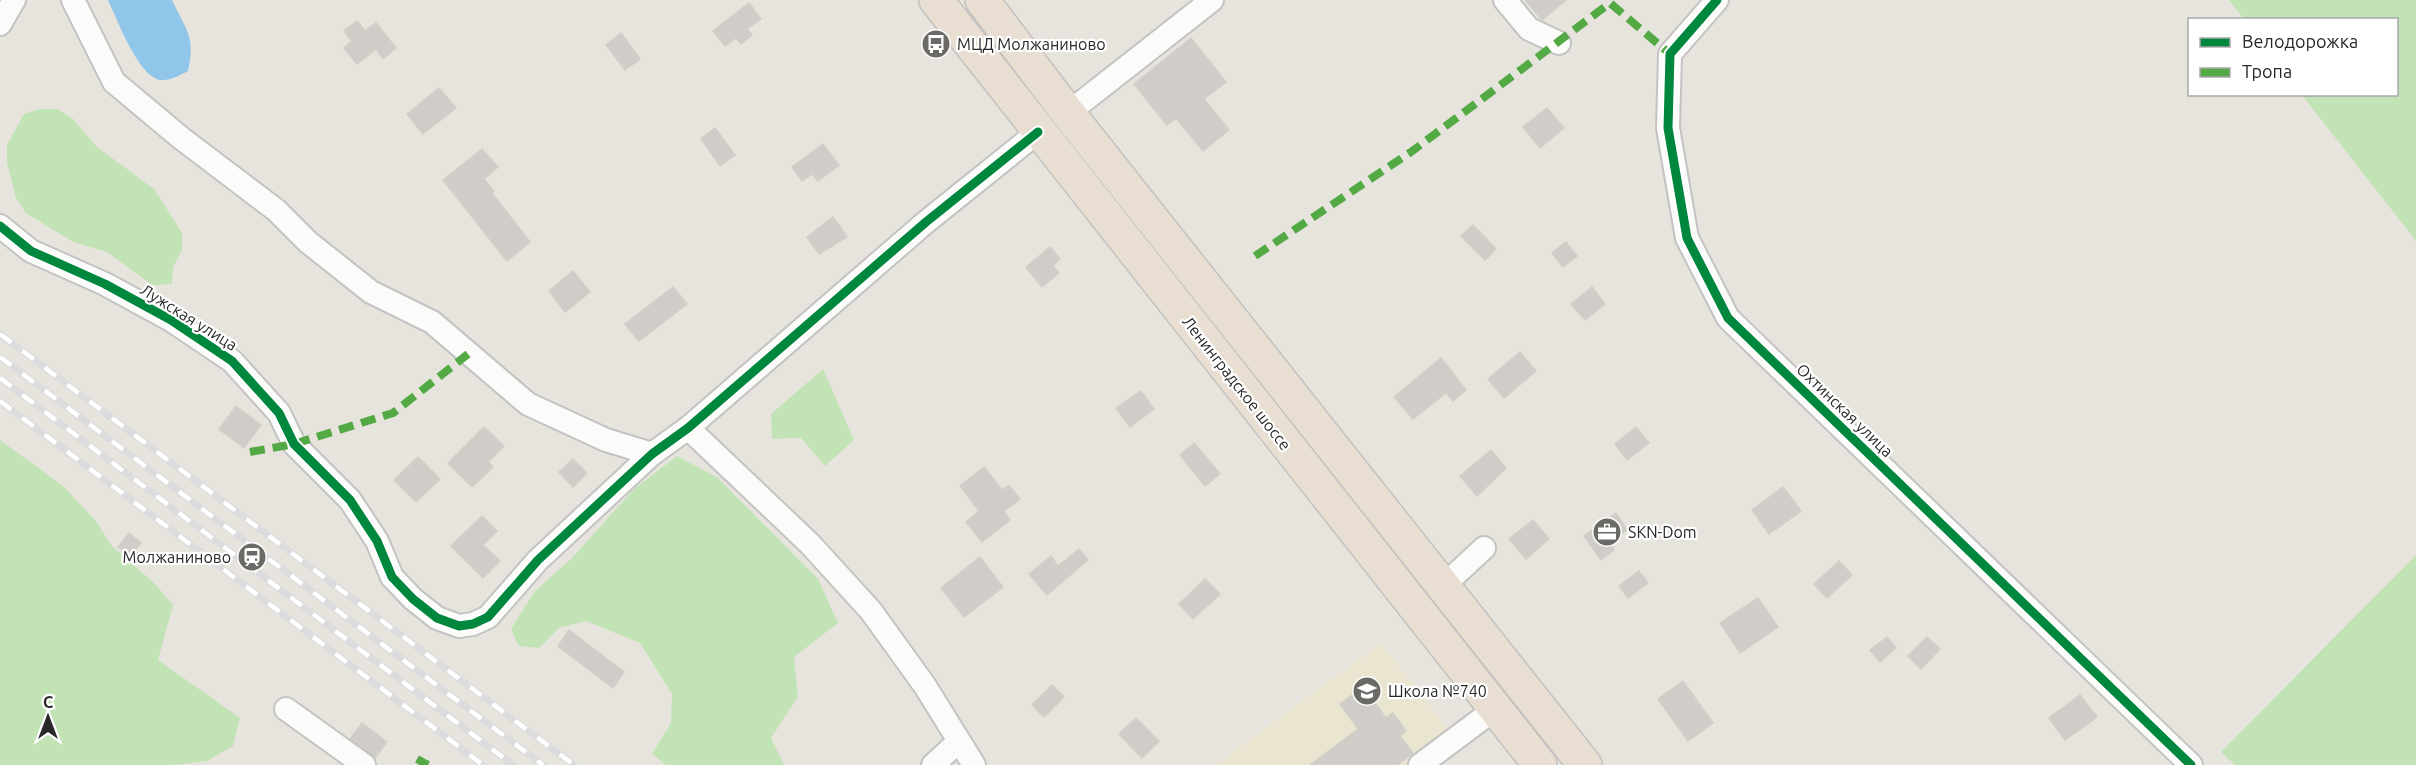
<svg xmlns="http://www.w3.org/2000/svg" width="2416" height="765" viewBox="0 0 2416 765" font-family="Ubuntu,sans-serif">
<rect width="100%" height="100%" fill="#e7e4dd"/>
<!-- education -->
<polygon fill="#eae5d1" points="1381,643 1462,746 1439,765 1215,765"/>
<!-- green -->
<g fill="#c2e3b5">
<polygon points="2229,0 2416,0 2416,241 2302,95 2396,94 2396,20 2244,19"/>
<polygon points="40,109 58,109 73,119 97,147 154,189 182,233 182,250 173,267 172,284 152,285 107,252 73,242 26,213 16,198 7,163 7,145 24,114"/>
<polygon points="823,369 854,440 825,466 801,438 772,439 771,414"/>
<polygon points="0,440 63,486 96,521 111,545 155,584 173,605 158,660 240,718 233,746 207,761 174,765 0,765"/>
<polygon points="677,456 718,478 818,579 838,623 794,657 798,697 771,738 784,765 666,765 652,754 671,723 672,694 640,643 586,621 559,628 539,648 519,646 511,629 534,592 572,558 634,489"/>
<polygon points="2416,555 2416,765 2235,765 2221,752"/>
</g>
<!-- water -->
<path fill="#8fc6ea" d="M108,0H172C186,30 196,37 188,71C180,75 170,81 161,80C139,78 117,19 108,0Z"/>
<!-- building -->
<g fill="#d0cdc8" stroke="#d2cfc9" stroke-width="1.5">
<polygon points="1525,0 1566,0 1542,20"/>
<polygon points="749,3 761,19 747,29 752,35 741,44 736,38 725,46 713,31"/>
<polygon points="357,21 365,31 376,23 396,48 383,59 376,49 357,64 344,48 352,41 344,31"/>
<polygon points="621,33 640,59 625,70 606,45"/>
<polygon points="1191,38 1226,82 1204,99 1229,130 1203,151 1176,118 1167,125 1134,84"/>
<polygon points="439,88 456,108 423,134 407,114"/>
<polygon points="1547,108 1564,128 1540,148 1523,127"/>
<polygon points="715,128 735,155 720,166 701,139"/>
<polygon points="823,144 839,165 818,181 812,174 802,181 792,167"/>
<polygon points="482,149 498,167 484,179 494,191 492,193 530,242 507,261 443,180"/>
<polygon points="833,217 847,237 819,254 807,237"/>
<polygon points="1473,225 1496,249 1485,260 1461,236"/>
<polygon points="1566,242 1577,256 1563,267 1552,253"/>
<polygon points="1050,247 1060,259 1053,266 1059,273 1042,287 1026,267"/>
<polygon points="573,271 590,292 565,312 549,291"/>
<polygon points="673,287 687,304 639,341 625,324"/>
<polygon points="1592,287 1605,304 1585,320 1571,304"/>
<polygon points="1520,352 1536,371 1504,398 1488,379"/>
<polygon points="1441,358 1466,390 1453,401 1446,393 1413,419 1394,397"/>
<polygon points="1141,391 1154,409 1130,427 1116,408"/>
<polygon points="236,406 261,425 244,448 219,429"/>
<polygon points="484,427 504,446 488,462 493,467 472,487 448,463"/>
<polygon points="1636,427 1649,443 1627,460 1615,444"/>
<polygon points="1194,443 1220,474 1205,486 1180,455"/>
<polygon points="1491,450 1506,468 1477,496 1460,476"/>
<polygon points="418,457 440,479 416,502 394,480"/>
<polygon points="573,459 587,473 573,487 559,472"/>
<polygon points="984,467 1002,490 1009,485 1020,499 1004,511 1010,520 982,542 966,522 979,511 960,486"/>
<polygon points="1783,487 1801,511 1769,534 1752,510"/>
<polygon points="1616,513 1627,530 1609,542 1614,550 1601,560 1584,536"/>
<polygon points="482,516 497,531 483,545 500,561 483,578 451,546"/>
<polygon points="1533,520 1549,539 1526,559 1509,539"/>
<polygon points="129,533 141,543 130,556 118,547"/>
<polygon points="1079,549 1088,560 1047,595 1029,574 1051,556 1058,566"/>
<polygon points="980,557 1003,587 964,617 941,588"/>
<polygon points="1839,561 1852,575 1827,598 1814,584"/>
<polygon points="1639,571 1648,583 1628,598 1619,586"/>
<polygon points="1205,579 1220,594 1193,619 1179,604"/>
<polygon points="1758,598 1778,627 1740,653 1720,623"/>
<polygon points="569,630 624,672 613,688 558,646"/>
<polygon points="1887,637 1896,648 1880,662 1870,650"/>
<polygon points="1927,637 1940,649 1921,669 1908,656"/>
<polygon points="1683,681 1713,723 1688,741 1658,699"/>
<polygon points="1052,685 1064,697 1044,717 1032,705"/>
<polygon points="1363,687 1386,718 1393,713 1406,731 1400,736 1413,753 1397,765 1310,765 1358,729 1340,704"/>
<polygon points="2080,695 2097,717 2065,740 2049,718"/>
<polygon points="1136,718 1159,741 1142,758 1119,734"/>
<polygon points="362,723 387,742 375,758 350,739"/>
</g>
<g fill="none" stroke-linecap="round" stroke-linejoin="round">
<!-- minor casing -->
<g stroke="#c4c3c3" stroke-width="26">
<g id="minor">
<polyline points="73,0 114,82 181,138 276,210 308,242 371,292 432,322 528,404 606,440 652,454"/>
<polyline points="1505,0 1529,29 1559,43"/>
<polyline points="1717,0 1670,54 1668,128 1687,238 1728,318 2191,765"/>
<polyline points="0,24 14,0"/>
<polyline points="1068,113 1212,0"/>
<polyline points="0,226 31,251 105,284 171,320 232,361 279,413 294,444 350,500 377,541 392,577 413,599 437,618 459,626 473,624 488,617 538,560 652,454 688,428 926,222 1038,132"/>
<polyline points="688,428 810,544 871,611 925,686 974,765"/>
<polyline points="1442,587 1484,548"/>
<polyline points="286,709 364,765"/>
<polyline points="933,765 958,742"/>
<polyline points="1420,765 1495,709"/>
</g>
</g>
<!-- highway casing -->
<g stroke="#c3c2c0" stroke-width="36">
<g id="highway">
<polyline points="936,0 1540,765"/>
<polyline points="982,0 1068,113 1585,765"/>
</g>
</g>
<!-- minor -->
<use href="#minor" stroke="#fbfbfa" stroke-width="22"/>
<!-- highway -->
<use href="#highway" stroke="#e8dfd2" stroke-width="33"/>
<!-- rail casing -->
<g stroke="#dcdcde" stroke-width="7">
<g id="rail">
<polyline points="0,334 574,765"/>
<polyline points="0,357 543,765"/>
<polyline points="0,378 513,765"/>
<polyline points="0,401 483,765"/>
</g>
</g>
<!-- rail -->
<use href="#rail" stroke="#fff" stroke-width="4.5" stroke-dasharray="14" stroke-linecap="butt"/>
<!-- quiet -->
<g stroke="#53aa44" stroke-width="8" stroke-dasharray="15 8" stroke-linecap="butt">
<polyline points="1255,256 1411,152 1610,3 1670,54"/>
<polyline points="250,452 294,444 393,413 468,354"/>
<polyline points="417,759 428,765"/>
</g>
<!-- cycleway casing -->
<g stroke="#fff" stroke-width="13">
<g id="cycleway">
<polyline points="1717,0 1670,54 1668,128 1687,238 1728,318 2191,765"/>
<polyline points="0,226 31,251 105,284 171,320 232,361 279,413 294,444 350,500 377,541 392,577 413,599 437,618 459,626 473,624 488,617 538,560 652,454 688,428 926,222 1038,132"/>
</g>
</g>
<!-- cycleway -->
<use href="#cycleway" stroke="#00873e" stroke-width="9"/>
</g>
<!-- icons -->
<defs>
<g id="bus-disc" transform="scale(1.5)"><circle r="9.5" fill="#6b6a67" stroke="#fff"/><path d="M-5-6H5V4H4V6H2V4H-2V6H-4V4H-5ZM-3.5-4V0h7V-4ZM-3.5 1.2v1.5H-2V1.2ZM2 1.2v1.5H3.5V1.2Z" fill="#fff"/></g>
<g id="office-disc" transform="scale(1.5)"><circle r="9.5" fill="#6b6a67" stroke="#fff"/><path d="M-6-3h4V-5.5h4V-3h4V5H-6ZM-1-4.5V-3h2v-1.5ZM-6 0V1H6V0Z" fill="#fff"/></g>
<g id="station-disc" transform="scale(1.5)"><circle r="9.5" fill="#6b6a67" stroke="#fff"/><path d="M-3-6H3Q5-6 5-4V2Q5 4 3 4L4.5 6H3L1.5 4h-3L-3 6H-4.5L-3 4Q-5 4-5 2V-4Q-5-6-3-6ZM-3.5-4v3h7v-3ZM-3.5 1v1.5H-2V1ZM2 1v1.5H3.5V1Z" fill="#fff"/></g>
<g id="school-disc" transform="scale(1.5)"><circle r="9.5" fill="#6b6a67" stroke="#fff"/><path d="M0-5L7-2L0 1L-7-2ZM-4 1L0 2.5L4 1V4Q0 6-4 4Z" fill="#fff"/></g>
</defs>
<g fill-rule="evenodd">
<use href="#bus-disc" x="936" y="44"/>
<use href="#office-disc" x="1607" y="532"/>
<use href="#station-disc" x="252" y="557"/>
<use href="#school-disc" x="1367" y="691"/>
</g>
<g text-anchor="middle" stroke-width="4.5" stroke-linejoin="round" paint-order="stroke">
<!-- poi labels -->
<g font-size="16" fill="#282828" stroke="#fff" text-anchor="start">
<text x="957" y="50">МЦД Молжаниново</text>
<text x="1628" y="538">SKN-Dom</text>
<text x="231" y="563" text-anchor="end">Молжаниново</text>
<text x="1388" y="697">Школа №740</text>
</g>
<!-- street labels -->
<g font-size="16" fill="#282828" stroke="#fff">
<text transform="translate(189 317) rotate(32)" y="6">Лужская улица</text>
<text transform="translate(1237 383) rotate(52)" y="6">Ленинградское шоссе</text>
<text transform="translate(1845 410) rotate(44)" y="6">Охтинская улица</text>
</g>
</g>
<!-- legend -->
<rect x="2188" y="18" width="210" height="78" fill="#ffffff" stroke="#a9a9a9" stroke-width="1.5"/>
<rect x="2200" y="38" width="30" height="9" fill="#00873e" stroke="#a9a9a9" stroke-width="1.5"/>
<text x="2242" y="48" font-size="18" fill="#282828">Велодорожка</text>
<rect x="2200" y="68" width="30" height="9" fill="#53aa44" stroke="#a9a9a9" stroke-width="1.5"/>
<text x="2242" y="78" font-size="18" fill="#282828">Тропа</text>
<!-- north arrow -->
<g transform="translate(48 717)" stroke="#ffffff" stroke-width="4.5" paint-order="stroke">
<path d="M0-4.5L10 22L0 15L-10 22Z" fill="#282828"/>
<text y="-9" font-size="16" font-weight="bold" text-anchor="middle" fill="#282828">С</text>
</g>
</svg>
